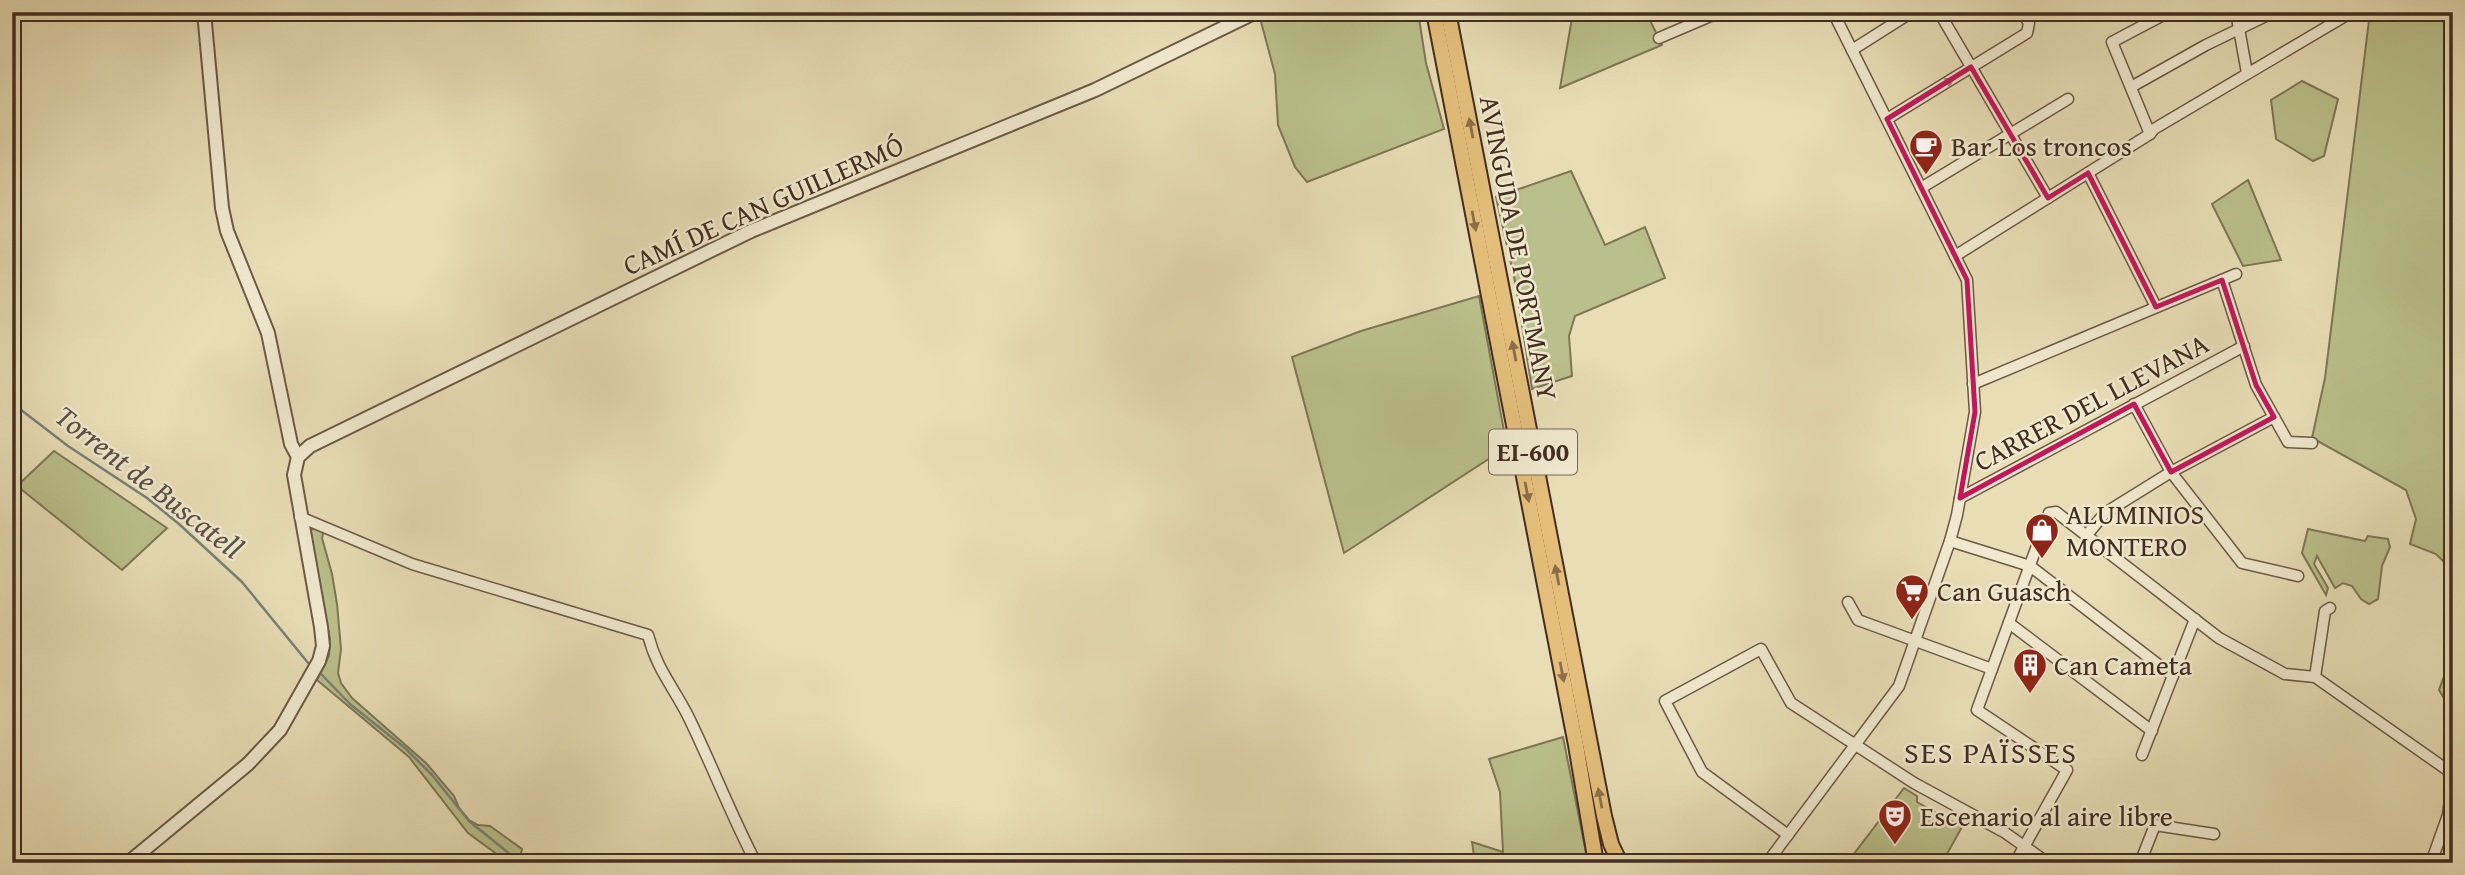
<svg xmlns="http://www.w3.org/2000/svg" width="2465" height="875" viewBox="0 0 2465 875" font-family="'Gentium Book Plus',serif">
<rect width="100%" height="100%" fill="#e8ddb5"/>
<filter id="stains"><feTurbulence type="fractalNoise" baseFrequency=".00286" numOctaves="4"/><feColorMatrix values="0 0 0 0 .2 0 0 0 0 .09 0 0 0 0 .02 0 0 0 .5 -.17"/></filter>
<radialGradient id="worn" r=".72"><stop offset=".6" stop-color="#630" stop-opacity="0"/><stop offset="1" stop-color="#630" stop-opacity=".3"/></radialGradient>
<!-- green -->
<g fill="#bac08b" stroke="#7e7656" stroke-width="2">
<polygon points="1273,12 1418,12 1426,63 1444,129 1307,182 1295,167 1278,125 1275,74 1260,18"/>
<polygon points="1573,12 1646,12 1662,45 1560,88"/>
<polygon points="2370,12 2453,12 2453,571 2436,554 2410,544 2416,519 2406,490 2312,438 2325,378"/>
<polygon points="2302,81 2338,99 2324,156 2313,161 2276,139 2271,100"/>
<polygon points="1571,171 1605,245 1645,227 1665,278 1575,316 1569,336 1572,376 1532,389 1516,286 1496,197"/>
<polygon points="2248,180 2281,260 2243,266 2212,204"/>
<polygon points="1479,296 1507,447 1344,553 1292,357 1361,331"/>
<polygon points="54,451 167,528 122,570 17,486"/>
<polygon points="315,528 324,530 322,538 332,574 337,604 341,649 338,673 341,683 352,698 426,763 454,796 459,808 469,820 478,825 490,826 522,849 521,853 534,863 509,863 468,833 409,757 317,680 329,656 330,639 309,536 309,531"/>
<polygon points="2308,529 2365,541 2368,536 2388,539 2390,547 2382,566 2378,599 2369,604 2361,599 2352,586 2343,583 2335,588 2317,556 2314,564 2328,588 2326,595 2302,553"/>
<polygon points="2453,608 2453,714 2439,690 2447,668 2448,615"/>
<polygon points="1563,737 1588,863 1475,863 1472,842 1503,852 1500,792 1489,759"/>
<polygon points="1904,788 1917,796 1917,802 1962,827 1942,863 1847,863"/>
</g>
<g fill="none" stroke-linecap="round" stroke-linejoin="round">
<!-- stream -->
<g stroke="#768279" stroke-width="2.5">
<polyline points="12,403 68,446 147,498 179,524 242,582 309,664"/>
<polyline points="321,674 350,704 405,748 432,775 469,821 521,863"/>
</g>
<!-- minor casing -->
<g stroke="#6c5946" stroke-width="13">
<g id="minor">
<polyline points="1939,12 2048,198"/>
<polyline points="2236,12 2247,73"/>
<polyline points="1659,38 1720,12"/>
<polyline points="1852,50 1912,12"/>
<polyline points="2131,87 2206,45 2274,12"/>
<polyline points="1887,119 2027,33 2029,23 2022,12"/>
<polyline points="2150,134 2112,42 2169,12"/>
<polyline points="2088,173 2156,307"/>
<polyline points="1921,188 2068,99"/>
<polyline points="1955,256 2150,134 2154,129 2352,12"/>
<polyline points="2222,280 2256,385 2288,442 2312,443"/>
<polyline points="1973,384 2236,274"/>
<polyline points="2134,404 2171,472 2242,563 2298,576"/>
<polyline points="1960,498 2244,346"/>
<path d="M300,517L412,564L648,635C657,670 673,686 688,716C712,765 731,815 756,863"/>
<polyline points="2086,536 2105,513 2171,472 2274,417"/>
<polyline points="1950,541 2030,566 2173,676"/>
<polyline points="1848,602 1858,620 1992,669"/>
<polyline points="2009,623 2152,731"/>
<polyline points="2315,677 2325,611 2330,608"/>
<polyline points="2142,755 2195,619"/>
<polyline points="1788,835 1702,772 1665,701 1761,649 1791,703 1914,783 2004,832 2048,863"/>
<polyline points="1767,863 1899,686 1950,541 1957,515 1975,412 1967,280 1833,12"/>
<polyline points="2015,863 2067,770 1977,710 2049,513 2056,512 2219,638 2285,674 2315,677 2453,774"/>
<polyline points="2140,863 2155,825 2214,834"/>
<polyline points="2431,863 2448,815 2453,777"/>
</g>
</g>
<!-- tertiary casing -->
<g stroke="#6c5946" stroke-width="16">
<g id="tertiary">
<polyline points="204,12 222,208 227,231 268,333 291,444 298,457"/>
<polyline points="128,863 248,764 280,730 319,661 323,646 321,627 294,475 298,457 310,446 751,231 1095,90 1256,12"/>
</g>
</g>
<!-- primary casing -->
<g stroke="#432d21" stroke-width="18">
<g id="primary">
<polyline points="1434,12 1576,745 1596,863"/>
<polyline points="1448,12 1604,816 1611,844 1620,863"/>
</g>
</g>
<!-- minor -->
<use href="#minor" stroke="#f0e9cf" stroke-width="10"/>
<!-- tertiary -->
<use href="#tertiary" stroke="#f0e9cf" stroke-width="12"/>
<!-- primary -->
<use href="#primary" stroke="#e4be7a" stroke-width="14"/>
</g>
<!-- one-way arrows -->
<defs><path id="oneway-solid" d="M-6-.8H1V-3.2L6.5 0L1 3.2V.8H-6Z" transform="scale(1.75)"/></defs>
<use fill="#9a8b78" href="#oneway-solid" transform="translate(1945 84) rotate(-32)"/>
<g fill="#8b6e49">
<use href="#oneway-solid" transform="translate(1471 128) rotate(-101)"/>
<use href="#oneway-solid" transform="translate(1474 221) rotate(79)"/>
<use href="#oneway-solid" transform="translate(1514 351) rotate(-101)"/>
<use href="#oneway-solid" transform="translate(1527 492) rotate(79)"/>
<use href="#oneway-solid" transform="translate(1557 575) rotate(-101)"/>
<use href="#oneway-solid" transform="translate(1562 672) rotate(79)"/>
<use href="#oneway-solid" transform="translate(1600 798) rotate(-101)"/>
</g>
<!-- marked area -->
<path fill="none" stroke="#c2185b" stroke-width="5" stroke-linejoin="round" d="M1971,67L2048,198L2088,173L2156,307L2222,280L2256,385L2274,417L2171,472L2134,404L1960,498L1975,412L1967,280L1887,119Z"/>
<!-- icons -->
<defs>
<g id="cafe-pin" transform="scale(1.75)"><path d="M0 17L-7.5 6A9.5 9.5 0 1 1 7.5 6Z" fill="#8f2418" stroke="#f0e9cf"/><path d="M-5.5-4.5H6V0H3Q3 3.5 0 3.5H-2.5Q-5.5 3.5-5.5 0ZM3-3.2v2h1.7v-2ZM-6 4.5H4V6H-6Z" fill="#fff"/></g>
<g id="shop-pin" transform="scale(1.75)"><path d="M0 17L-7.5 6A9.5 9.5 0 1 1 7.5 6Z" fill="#8f2418" stroke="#f0e9cf"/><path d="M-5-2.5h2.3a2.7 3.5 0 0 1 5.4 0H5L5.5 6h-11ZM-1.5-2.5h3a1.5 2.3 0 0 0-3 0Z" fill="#fff"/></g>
<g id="supermarket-pin" transform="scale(1.75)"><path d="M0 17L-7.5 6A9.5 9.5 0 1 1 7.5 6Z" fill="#8f2418" stroke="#f0e9cf"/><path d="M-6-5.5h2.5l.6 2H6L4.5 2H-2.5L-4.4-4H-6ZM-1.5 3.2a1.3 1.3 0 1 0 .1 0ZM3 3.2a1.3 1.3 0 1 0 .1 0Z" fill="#fff"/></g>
<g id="building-pin" transform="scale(1.75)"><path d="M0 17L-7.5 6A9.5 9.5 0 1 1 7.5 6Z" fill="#8f2418" stroke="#f0e9cf"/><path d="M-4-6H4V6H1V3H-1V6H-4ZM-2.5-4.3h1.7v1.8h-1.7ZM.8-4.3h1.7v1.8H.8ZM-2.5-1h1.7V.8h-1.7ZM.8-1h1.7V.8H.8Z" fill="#fff"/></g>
<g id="theatre-pin" transform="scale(1.75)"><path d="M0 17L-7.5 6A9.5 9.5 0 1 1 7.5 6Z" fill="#8f2418" stroke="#f0e9cf"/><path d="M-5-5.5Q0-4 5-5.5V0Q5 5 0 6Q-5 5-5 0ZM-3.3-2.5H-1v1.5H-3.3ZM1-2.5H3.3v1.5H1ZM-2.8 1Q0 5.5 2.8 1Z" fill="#fff"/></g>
</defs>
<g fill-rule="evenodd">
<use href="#cafe-pin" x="1926" y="146"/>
<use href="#shop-pin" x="2042" y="530"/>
<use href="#supermarket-pin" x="1912" y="591"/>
<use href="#building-pin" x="2030" y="665"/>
<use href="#theatre-pin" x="1895" y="816"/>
</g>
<g text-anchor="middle" stroke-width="5" stroke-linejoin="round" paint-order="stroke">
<!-- shield labels -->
<rect fill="#f0e9cf" stroke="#776555" stroke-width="2" x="1489" y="429.5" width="88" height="45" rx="5"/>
<g font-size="26" font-weight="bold" fill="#432d21">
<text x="1533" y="461">EI-600</text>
</g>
<!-- poi labels -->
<g font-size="28" fill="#432d21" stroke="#f0e9cf" text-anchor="start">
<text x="1951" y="156">Bar Los troncos</text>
<text x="2066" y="524">ALUMINIOS<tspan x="2066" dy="32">MONTERO</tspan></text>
<text x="1937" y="601">Can Guasch</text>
<text x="2054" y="675">Can Cameta</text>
<text x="1920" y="826">Escenario al aire libre</text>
</g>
<!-- street labels -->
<g font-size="28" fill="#432d21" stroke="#f0e9cf">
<text transform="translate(763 205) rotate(-24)" y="10">CAMÍ DE CAN GUILLERMÓ</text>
<text transform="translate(1519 248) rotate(79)" y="10">AVINGUDA DE PORTMANY</text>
<text transform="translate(2091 402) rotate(-28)" y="10">CARRER DEL LLEVANA</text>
</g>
<!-- water labels -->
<g font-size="30" font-style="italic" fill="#585046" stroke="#f0e9cf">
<text transform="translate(149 482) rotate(38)" y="10">Torrent de Buscatell</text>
</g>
<!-- neighbourhood labels -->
<g font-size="30" letter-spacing="2" fill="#432d21" stroke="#f0e9cf">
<text x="1991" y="763">SES PAÏSSES</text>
</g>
</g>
<!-- margin -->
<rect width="2465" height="875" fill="none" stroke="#e8ddb5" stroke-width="42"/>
<rect x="14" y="14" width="2437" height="847" fill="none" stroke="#432d21" stroke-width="3.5"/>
<rect x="21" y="21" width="2423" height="833" fill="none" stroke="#432d21" stroke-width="2"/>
<rect width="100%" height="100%" filter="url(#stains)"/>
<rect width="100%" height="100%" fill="url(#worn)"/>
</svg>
